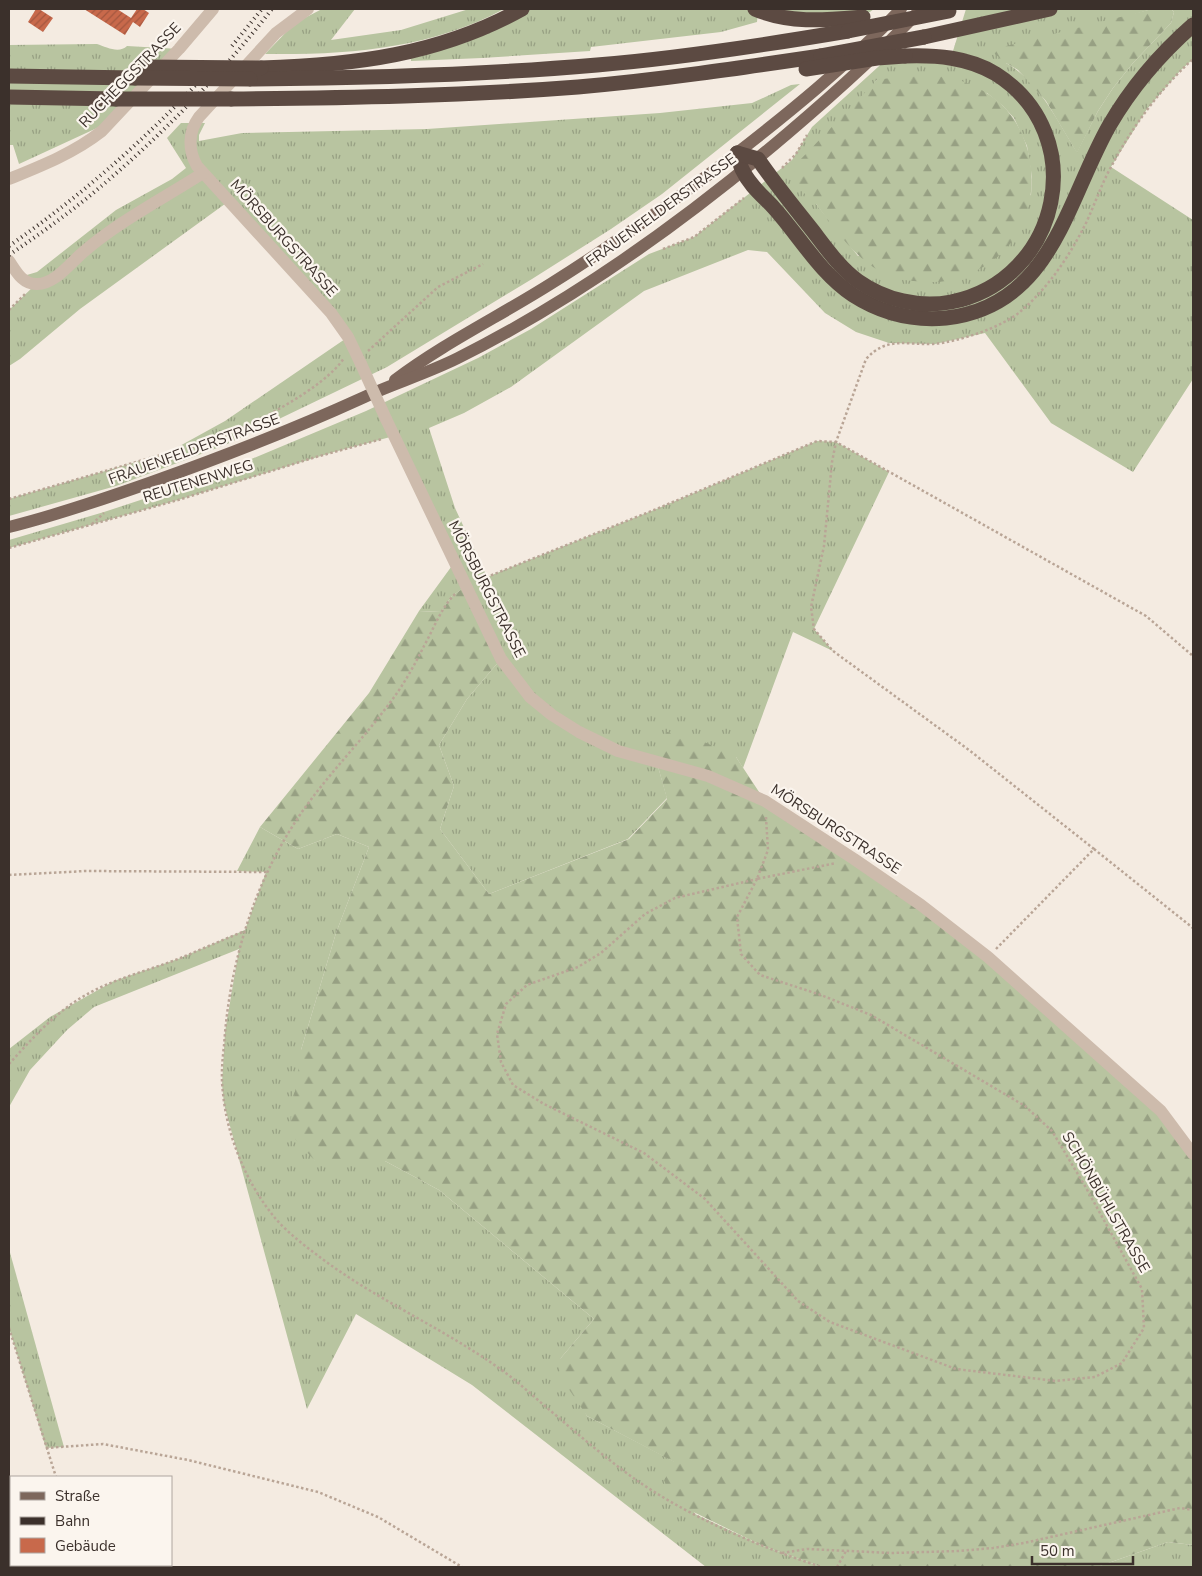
<svg xmlns="http://www.w3.org/2000/svg" width="1202" height="1576" viewBox="0 0 1202 1576" font-family="'Nunito Sans',sans-serif">
<defs>
<pattern id="grass-tufts" width="24" height="20" patternUnits="userSpaceOnUse" patternTransform="scale(1.25)"><rect width="24" height="20" fill="#b8c4a0"/><path d="M3 7l-1-3M5 7V3M7 7l1-3M15 17l-1-3M17 17v-4M19 17l1-3" fill="none" stroke="#97a083"/></pattern>
<pattern id="forest-firs" width="22" height="20" patternUnits="userSpaceOnUse" patternTransform="scale(1.25)"><rect width="22" height="20" fill="#b8c4a0"/><path d="M5 1l3.5 6h-7zM16 11l3.5 6h-7z" fill="#97a083"/></pattern>
<pattern id="building-hatch" width="6" height="6" patternUnits="userSpaceOnUse" patternTransform="scale(1.25)"><rect width="6" height="6" fill="#c8694b"/><path d="M-1 1l2-2M0 6l6-6M5 7l2-2" fill="none" stroke="#a4573f"/></pattern>
</defs>
<rect width="100%" height="100%" fill="#f4ebe1"/>
<!-- grass -->
<g fill="url(#grass-tufts)" fill-rule="evenodd">
<path d="M322,9H355L331,40L401,30L469,9H504C430,49 348,55 265,54L295,23Z"/>
<polygon points="522,9 874,9 863,17 758,11 757,22 721,32 591,47 590,51 482,58 411,61 410,52"/>
<path d="M966,9H1152L1135,14L1006,63C1040,82 1057,121 1077,152L1098,111L1113,88L1133,63L1171,23L1174,12L1171,9H1193V59L1180,71L1147,109L1111,167L1193,220V379L1133,472L1051,423L985,333L935,344L889,343L856,332L825,313L767,252L748,250L644,291L511,387L464,413L429,428L455,508L487,577L654,510L817,441L836,442L889,472L814,629L833,651L793,632L743,768L736,757L657,763L667,798L628,839L489,894L440,829L454,786L439,745L467,699L501,659L466,586L451,597L441,612L419,611L454,563L394,436L334,452L178,500L9,548V540L104,512L186,485L237,465L366,411L478,358L531,329L649,254L694,237L792,160L812,127L889,57L953,51ZM877,80L987,93L1003,106L1014,118L1027,146L1032,177L1031,195L858,256L816,204L867,92Z"/>
<path d="M97,44C106,47 119,54 127,46L179,49L110,122L19,164L13,145H9V45Z"/>
<polygon points="800,84 662,194 611,229 532,279 387,367 225,445 116,486 9,516 9,499 167,453 225,421 348,337 229,201 80,309 20,359 9,366 9,310 35,285 20,277 37,272 116,210 172,179 186,168 167,138 181,123 205,123 199,135 199,141 242,133 427,129 660,113 752,103 791,85"/>
<polygon points="260,827 298,849 337,834 369,847 336,933 301,1050 315,1161 385,1161 439,1190 594,1319 560,1359 587,1416 675,1462 695,1514 763,1546 822,1567 706,1567 472,1385 356,1314 307,1409 224,1104 222,1084 225,1032 239,949 94,1007 67,1030 30,1070 9,1107 9,1049 50,1017 114,981 178,959 245,930 266,872 237,871"/>
<polygon points="9,1249 64,1447 46,1448 9,1328"/>
<polygon points="1168,1542 1193,1545 1193,1567 1097,1567"/>
</g>
<!-- forest -->
<g fill="url(#forest-firs)">
<polygon points="1152,9 1171,9 1174,12 1171,23 1133,63 1113,88 1098,111 1077,153 1046,101 1018,70 1006,63 990,50"/>
<path d="M897,77C914,77 934,74 951,78C975,84 999,97 1013,118C1046,166 1035,238 983,267C966,277 949,283 929,282C912,281 897,281 881,272C853,256 835,229 816,204L810,200L794,181L795,170L800,160L877,80Z"/>
<polygon points="466,586 501,659 467,699 439,745 454,786 440,829 489,894 629,839 667,799 657,763 655,749 667,732 698,739 736,757 765,801 921,905 1161,1111 1193,1154 1193,1545 1168,1542 1097,1567 822,1567 763,1546 673,1502 664,1480 674,1462 587,1416 560,1376 560,1359 594,1319 439,1190 385,1161 315,1161 289,1132 301,1050 336,933 369,847 337,834 298,849 260,827 369,693 419,611 441,612 451,597"/>
</g>
<!-- building -->
<g fill="url(#building-hatch)">
<polygon points="36,9 39,9 53,18 43,32 28,22"/>
<polygon points="84,9 117,9 131,18 137,9 143,9 149,13 140,27 133,22 125,35"/>
</g>
<g fill="none" stroke-linecap="round" stroke-linejoin="round">
<!-- path -->
<g stroke="#b9a596" stroke-width="2.5" stroke-dasharray="2.5 2.5" stroke-linecap="butt">
<polyline points="782,168 796,154 807,135"/>
<polyline points="663,249 694,237 744,198"/>
<polyline points="9,310 25,294"/>
<polyline points="368,351 438,287 483,264"/>
<path d="M215,440C250,426 324,389 344,358"/>
<polyline points="9,499 167,453 228,439"/>
<polyline points="92,524 104,513"/>
<polyline points="9,548 178,500 316,457 382,439"/>
<polyline points="477,581 654,510 817,441 836,442 1146,616 1193,656"/>
<path d="M455,594C441,608 434,628 424,646C414,666 403,686 389,704C358,746 320,782 292,827C251,892 229,969 224,1046C222,1062 221,1078 223,1093C227,1137 247,1184 275,1218C288,1233 305,1246 321,1258C381,1303 452,1332 511,1377C527,1390 542,1404 558,1417C582,1438 606,1458 632,1477C685,1515 761,1548 822,1567"/>
<polyline points="766,817 768,850 757,879 836,863"/>
<path d="M1094,849L969,750L833,651L814,629L811,607L824,546L832,462L836,442L866,359C887,336 907,345 933,344C958,342 1003,327 1021,311C1049,287 1070,255 1086,223C1095,204 1101,185 1111,167C1132,127 1160,89 1193,59"/>
<polyline points="9,875 86,871 267,872"/>
<polygon points="757,879 737,917 741,954 760,975 821,995 871,1015 1025,1106 1052,1131 1085,1186 1142,1289 1144,1328 1122,1363 1095,1377 1056,1381 956,1369 830,1322 798,1301 705,1199 644,1153 544,1104 513,1085 501,1062 497,1034 506,1004 527,985 578,967 601,953 645,914 675,898"/>
<polyline points="996,949 1094,849 1193,928"/>
<path d="M9,1064C30,1041 52,1016 79,999C109,980 144,972 178,959C200,950 222,940 245,931"/>
<polyline points="9,1328 56,1477"/>
<polyline points="46,1448 103,1444 188,1460 318,1492 378,1517 462,1567"/>
<polyline points="9,1528 11,1527"/>
<polyline points="782,1553 807,1549 892,1553 959,1551 993,1548 1024,1543 1180,1508 1193,1510"/>
<polyline points="82,1565 83,1567"/>
<polyline points="837,1567 846,1551"/>
</g>
<!-- minor -->
<g stroke="#cdbbac" stroke-width="12">
<path d="M308,9L276,33L199,117C188,132 188,150 197,166L331,313L348,337L361,364"/>
<path d="M9,179C41,166 74,153 102,131L179,49L213,9"/>
<path d="M9,261C16,271 22,284 36,284C53,285 68,266 80,255C117,222 161,200 203,173"/>
<polyline points="386,419 501,659 530,697 552,715 579,732 618,751 708,776 765,801 854,859 921,905 988,957 1161,1111 1193,1154"/>
</g>
<!-- major -->
<g stroke="#7d675c" stroke-width="12">
<path d="M395,380C444,343 500,316 552,283C613,245 671,203 728,160C789,113 849,64 901,9"/>
<path d="M9,527C57,515 104,499 152,482C222,457 292,430 360,399C392,384 426,374 458,358C578,298 687,219 788,133C835,93 880,53 921,9"/>
</g>
<!-- highway -->
<g stroke="#5c4a42" stroke-width="15">
<path d="M755,9C790,24 827,20 863,17"/>
<polyline points="924,37 1050,9"/>
<path d="M261,68C354,65 439,55 522,9"/>
<polyline points="9,76 135,78"/>
<path d="M250,79C366,78 482,75 597,65C681,58 765,45 848,31"/>
<polyline points="9,97 116,99"/>
<path d="M231,99C346,98 462,96 578,87C659,80 740,68 821,56"/>
<path d="M737,153C739,159 740,166 743,171C750,186 763,196 774,208C800,237 820,273 853,295C881,313 913,321 946,318C1052,306 1066,202 1109,126C1131,88 1160,54 1193,25"/>
<path d="M737,153L758,159C775,184 794,207 813,231C826,248 840,268 858,281C885,300 919,308 951,302C1061,280 1092,135 996,74C968,57 936,55 905,56"/>
</g>
<!-- rail -->
<g stroke="#3b302b" stroke-width="4" stroke-dasharray="1 4" stroke-linecap="butt">
<polyline points="232,46 262,9"/>
<path d="M9,246C85,193 153,133 215,64"/>
<path d="M9,255C37,236 65,216 92,194C158,139 219,77 272,9"/>
</g>
<!-- minor-bridge -->
<polyline stroke="#cdbbac" stroke-width="12" points="361,364 386,419"/>
<!-- highway-bridge -->
<g stroke="#5c4a42" stroke-width="15">
<polyline points="848,31 949,11"/>
<polyline points="821,56 924,37"/>
<polyline points="145,67 261,68"/>
<polyline points="806,69 877,58 905,56"/>
<polyline points="135,78 250,79"/>
<polyline points="116,99 231,99"/>
</g>
</g>
<g text-anchor="middle" stroke-width="4.5" stroke-linejoin="round" paint-order="stroke">
<!-- street labels -->
<g font-size="15" fill="#3b302b" stroke="#fbf5ee">
<text transform="translate(130 75) rotate(-46)" y="5">RUCHEGGSTRASSE</text>
<text transform="translate(661 210) rotate(-36)" y="5">FRAUENFELDERSTRASSE</text>
<text transform="translate(284 238) rotate(48)" y="5">MÖRSBURGSTRASSE</text>
<text transform="translate(194 449) rotate(-20)" y="5">FRAUENFELDERSTRASSE</text>
<text transform="translate(198 481) rotate(-17)" y="5">REUTENENWEG</text>
<text transform="translate(487 589) rotate(63)" y="5">MÖRSBURGSTRASSE</text>
<text transform="translate(836 829) rotate(33)" y="5">MÖRSBURGSTRASSE</text>
<text transform="translate(1106 1202) rotate(60)" y="5">SCHÖNBÜHLSTRASSE</text>
</g>
</g>
<!-- border -->
<rect width="1202" height="1576" fill="none" stroke="#3b302b" stroke-width="20"/>
<!-- legend -->
<rect x="10" y="1476" width="162" height="90" fill="#fbf5ee" stroke="#aea6a0"/>
<rect x="20" y="1492" width="25" height="8" fill="#7d675c" stroke="#aea6a0"/>
<text x="55" y="1501" font-size="15" fill="#3b302b">Straße</text>
<rect x="20" y="1517" width="25" height="8" fill="#3b302b" stroke="#aea6a0"/>
<text x="55" y="1526" font-size="15" fill="#3b302b">Bahn</text>
<rect x="20" y="1538" width="25" height="15" fill="#c8694b" stroke="#aea6a0"/>
<text x="55" y="1551" font-size="15" fill="#3b302b">Gebäude</text>
<!-- scale -->
<path d="M1032 1556v8h101v-8" fill="none" stroke="#3b302b" stroke-width="2.5"/>
<text x="1040" y="1556" font-size="15" fill="#3b302b" stroke="#fbf5ee" stroke-width="4" paint-order="stroke">50 m</text>
</svg>
